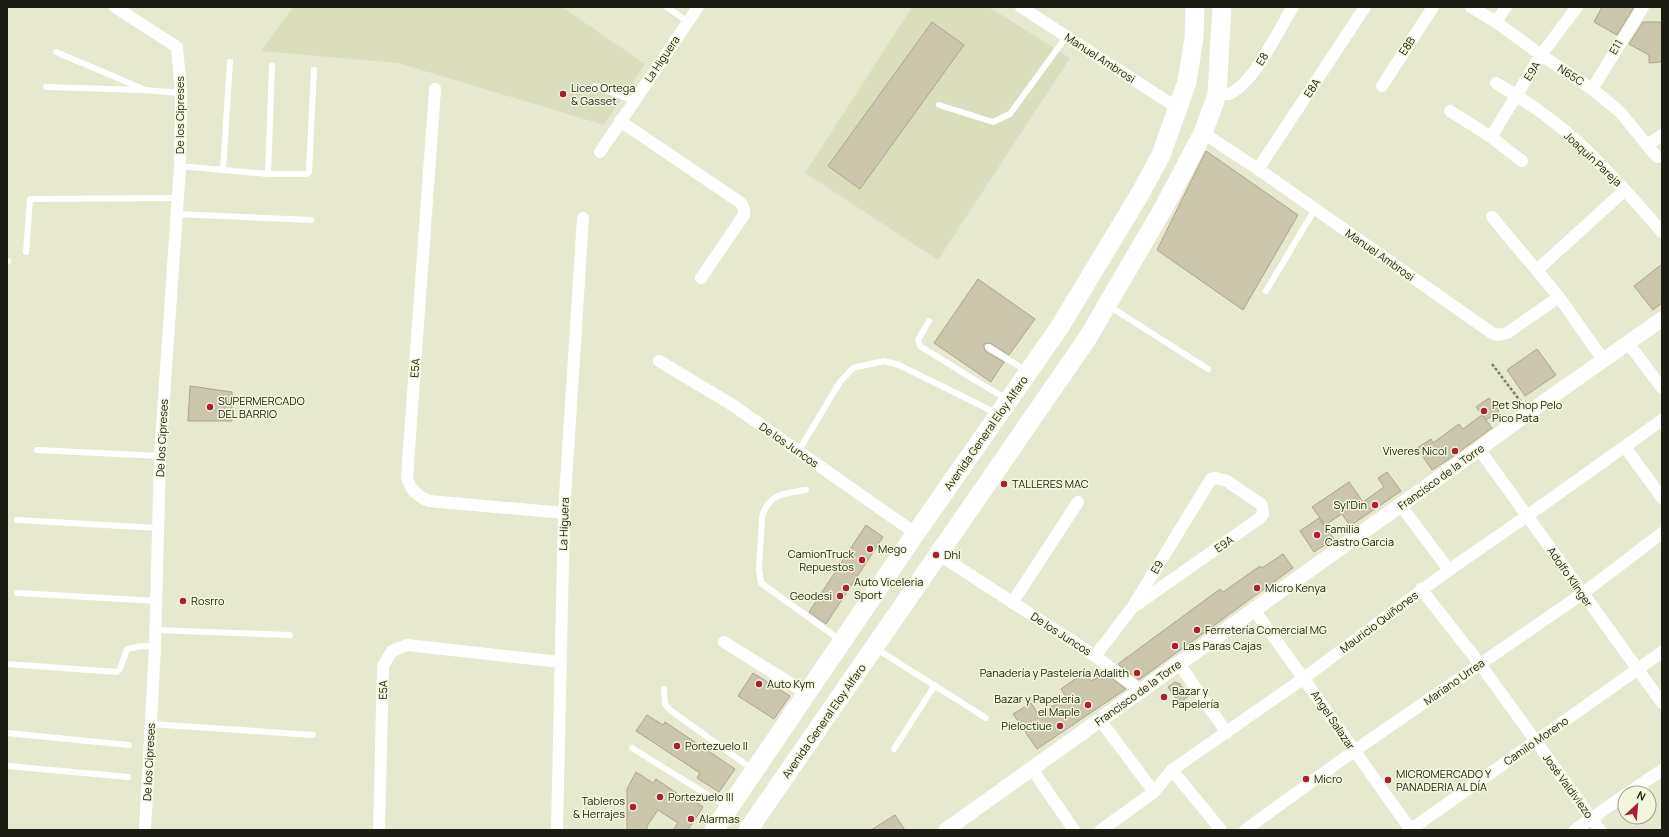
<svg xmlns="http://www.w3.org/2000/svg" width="1669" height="837" viewBox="0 0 1669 837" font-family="Manrope,sans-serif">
<rect width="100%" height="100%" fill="#e6e9d0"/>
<!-- built -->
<g fill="#dadebd">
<polygon points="293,7 562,7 645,64 604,125 398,63 261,51"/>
<polygon points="912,7 989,7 1070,58 938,260 805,173"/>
</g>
<!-- building -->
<g fill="#cbc5ad" stroke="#aba58d">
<polygon points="1602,7 1634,7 1617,35 1594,22"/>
<polygon points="932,22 964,45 860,189 828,166"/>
<polygon points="1643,22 1660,22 1660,23 1662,23 1662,62 1649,63 1649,55 1629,44"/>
<polygon points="1206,151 1298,215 1243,310 1157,250"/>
<polygon points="1662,264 1662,303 1653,310 1634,286"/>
<polygon points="978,279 1035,319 1009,355 990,343 984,344 984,347 985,351 1004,362 991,382 934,343"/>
<polygon points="1537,349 1556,375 1525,396 1507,370"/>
<polygon points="190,386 232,392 232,421 188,421"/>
<polygon points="1489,398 1499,411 1486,420 1476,407"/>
<polygon points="1482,415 1492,428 1449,459 1432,470 1417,448 1431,439 1433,443 1459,424 1463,429"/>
<polygon points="1387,472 1401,491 1350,526 1342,514 1325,525 1312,507 1349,482 1363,502 1384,487 1378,478"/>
<polygon points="1319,518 1334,539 1314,552 1300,531"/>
<polygon points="866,525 883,537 826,624 809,612"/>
<polygon points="1283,554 1293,568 1139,680 1118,664 1220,589 1223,592 1260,566 1262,568"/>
<polygon points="1085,672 1091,681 1105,673 1126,689 1037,749 1013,714 1031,703 1039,715 1066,697 1061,689"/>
<polygon points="753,673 790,696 774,719 738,696"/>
<polygon points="1175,682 1180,684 1189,696 1179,703 1168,687"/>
<polygon points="647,715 663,725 665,722 735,769 719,792 697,778 700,773 636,731"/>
<polygon points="636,772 653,783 656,779 691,803 693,800 703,807 688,830 673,830 678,823 658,810 647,826 647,830 627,830 627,789"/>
<polygon points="895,815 905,830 871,830"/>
</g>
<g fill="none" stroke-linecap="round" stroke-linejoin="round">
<!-- path -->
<polyline stroke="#7c7e6d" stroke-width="2.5" stroke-dasharray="3 2" stroke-linecap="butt" points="1492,364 1521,402"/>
<!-- service -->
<g stroke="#fff" stroke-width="6">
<polyline points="667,7 688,22"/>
<polyline points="56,52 141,88"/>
<polyline points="595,86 634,101"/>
<polyline points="46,87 144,90 181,93"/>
<polyline points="939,105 993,122 1010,114 1066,37"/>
<polyline points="180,166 268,174 307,174 309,172 314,70"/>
<polyline points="223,170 230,62"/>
<polyline points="268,174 272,66"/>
<polyline points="176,214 311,220"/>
<polyline points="26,252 30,199 177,198"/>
<polyline points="7,261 8,261"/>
<polyline points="1266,291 1315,209"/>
<polyline points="1109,306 1208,369"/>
<polyline points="929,321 918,340 920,346 978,382 1007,399"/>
<polyline points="988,347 1027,371"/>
<polyline points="37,450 160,456"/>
<polyline points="798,452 840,382 853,368 884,361 899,365 996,413"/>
<path d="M806,490C785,493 768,494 762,517L759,569L761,583L840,640"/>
<polyline points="17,520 158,528"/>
<polyline points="17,593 157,601"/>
<polyline points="155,630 290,635"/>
<polyline points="875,648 986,718"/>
<polyline points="7,664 117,672 120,669 127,649 142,646 155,647"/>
<polyline points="664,689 665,704 670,710 752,769"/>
<polyline points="151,724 313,735"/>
<polyline points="7,733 129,745"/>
<polyline points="632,748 727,807"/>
<polyline points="894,749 935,685"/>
<polyline points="7,766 128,777"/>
</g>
<!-- minor -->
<g stroke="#fff" stroke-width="12">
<polyline points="115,7 177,47 181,93 180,166 160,456 155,647 145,830"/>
<polyline points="1021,7 1179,109"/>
<polyline points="1471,7 1496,22 1541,55 1592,89 1620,112 1657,157"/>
<polyline points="1496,22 1506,7"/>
<path d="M1496,83C1523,99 1556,122 1579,143C1609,171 1636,202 1662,232"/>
<polyline points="1382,86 1433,7"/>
<path d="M435,89L407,477C410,490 417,496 429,501L564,513"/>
<polyline points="1592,89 1643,7"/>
<path d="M1217,95C1221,94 1226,95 1229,94C1255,83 1278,30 1293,7"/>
<polyline points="1450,111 1491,137 1522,161"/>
<polyline points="620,121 741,203 744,209 744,215 701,278"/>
<polyline points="1203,133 1258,169 1492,333 1498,335 1507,333 1559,297"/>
<polyline points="1491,137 1541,55 1577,7"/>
<polyline points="1647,145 1662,135"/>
<polyline points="600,152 698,7"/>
<polyline points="1258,169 1365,7"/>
<polyline points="1492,217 1559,297 1604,361"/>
<polyline points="1537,270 1625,190"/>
<polyline points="1628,343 1662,388"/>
<polyline points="659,361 731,404 915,533"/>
<polyline points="1625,447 1662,498"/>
<polyline points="1479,449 1662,703"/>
<polyline points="1401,506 1449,570"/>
<polyline points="938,554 1095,656 1141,691"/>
<polyline points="1421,589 1480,664 1600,830"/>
<polyline points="1012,603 1078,502"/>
<path d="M1254,610C1308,683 1358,757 1411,830"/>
<polyline points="724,642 806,693"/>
<polyline points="1095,656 1132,608 1211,479 1216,478 1227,481 1262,505 1263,514 1260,518 1132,608"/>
<polyline points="1179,664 1227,733"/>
<polyline points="1100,720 1154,792"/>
<polyline points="1032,769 1074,830"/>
<polyline points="1172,770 1221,830"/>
<polyline points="1628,793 1662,770"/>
<polyline points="379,830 383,666 392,651 407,645 560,662"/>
<polyline points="557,830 564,513 583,218"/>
<polyline points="1101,830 1154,792 1172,770 1304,678 1449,570 1527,516 1662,420"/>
<polyline points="1245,830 1354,751 1582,594 1662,533"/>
<polyline points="1410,830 1662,652"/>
<polyline points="1575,830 1625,795"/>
</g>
<!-- tertiary -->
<polyline stroke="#fff" stroke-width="15" points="946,830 1479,449 1528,413 1662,319"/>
<!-- primary -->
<g stroke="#fff" stroke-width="19">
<polyline points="714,830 909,543 1059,328 1140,194 1161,155 1187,82 1194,38 1195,7"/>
<polyline points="748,830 1087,339 1163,209 1203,133 1217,95 1222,7"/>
</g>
</g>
<!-- markers -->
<g fill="#b01d30" stroke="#f3f7dd" stroke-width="1.5">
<circle cx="563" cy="94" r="4"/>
<circle cx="210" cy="407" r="4"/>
<circle cx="1484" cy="411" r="4"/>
<circle cx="1455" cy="451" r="4"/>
<circle cx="1004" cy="484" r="4"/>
<circle cx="1375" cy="505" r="4"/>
<circle cx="1317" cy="535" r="4"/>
<circle cx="870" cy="549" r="4"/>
<circle cx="936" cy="555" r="4"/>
<circle cx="862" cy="560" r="4"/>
<circle cx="846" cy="588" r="4"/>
<circle cx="1257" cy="588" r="4"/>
<circle cx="840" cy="596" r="4"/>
<circle cx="183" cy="601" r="4"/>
<circle cx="1197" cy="630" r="4"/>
<circle cx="1175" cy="646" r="4"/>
<circle cx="1137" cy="673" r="4"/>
<circle cx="759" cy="684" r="4"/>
<circle cx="1164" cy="697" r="4"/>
<circle cx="1088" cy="705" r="4"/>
<circle cx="1060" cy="726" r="4"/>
<circle cx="677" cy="746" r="4"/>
<circle cx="1306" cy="779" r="4"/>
<circle cx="1388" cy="780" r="4"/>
<circle cx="660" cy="797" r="4"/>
<circle cx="633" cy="807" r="4"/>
<circle cx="691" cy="819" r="4"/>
</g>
<g text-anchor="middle" stroke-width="3" stroke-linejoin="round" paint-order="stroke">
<!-- street labels -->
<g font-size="11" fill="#1b1c13" stroke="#f3f7dd">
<text transform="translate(1407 46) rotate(-57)" y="4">E8B</text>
<text transform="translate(1616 47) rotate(-59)" y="4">E11</text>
<text transform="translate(1100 58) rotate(33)" y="4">Manuel Ambrosi</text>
<text transform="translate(662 59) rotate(-56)" y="4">La Higuera</text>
<text transform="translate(1262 59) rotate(-59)" y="4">E8</text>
<text transform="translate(1532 71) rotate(-58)" y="4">E9A</text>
<text transform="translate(1571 75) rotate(33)" y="4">N65C</text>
<text transform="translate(1312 88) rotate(-57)" y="4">E8A</text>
<text transform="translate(180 115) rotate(-90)" y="4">De los Cipreses</text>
<text transform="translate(1593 159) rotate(43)" y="4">Joaquín Pareja</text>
<text transform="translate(1380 255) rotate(35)" y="4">Manuel Ambrosi</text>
<text transform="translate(415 368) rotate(-86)" y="4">E5A</text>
<text transform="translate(986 433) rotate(-55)" y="4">Avenida General Eloy Alfaro</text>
<text transform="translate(162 438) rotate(-87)" y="4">De los Cipreses</text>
<text transform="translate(789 445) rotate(35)" y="4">De los Juncos</text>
<text transform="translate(1441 477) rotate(-36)" y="4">Francisco de la Torre</text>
<text transform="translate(564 524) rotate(-88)" y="4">La Higuera</text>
<text transform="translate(1224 544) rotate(-35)" y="4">E9A</text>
<text transform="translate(1157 567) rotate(-59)" y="4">E9</text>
<text transform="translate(1570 577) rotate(55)" y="4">Adolfo Klinger</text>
<text transform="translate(1379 622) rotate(-37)" y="4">Mauricio Quiñones</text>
<text transform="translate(1061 634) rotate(33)" y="4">De los Juncos</text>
<text transform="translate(1454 682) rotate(-35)" y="4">Mariano Urrea</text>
<text transform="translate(383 690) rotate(-89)" y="4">E5A</text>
<text transform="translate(1138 693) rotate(-36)" y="4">Francisco de la Torre</text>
<text transform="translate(1333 720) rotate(56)" y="4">Angel Salazar</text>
<text transform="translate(824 721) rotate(-55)" y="4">Avenida General Eloy Alfaro</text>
<text transform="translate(1536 741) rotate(-35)" y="4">Camilo Moreno</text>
<text transform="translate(149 762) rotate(-87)" y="4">De los Cipreses</text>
<text transform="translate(1568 786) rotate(54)" y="4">José Valdiviezo</text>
</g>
<!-- poi labels -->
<g font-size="11" fill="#1b1c13" stroke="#f3f7dd" text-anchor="start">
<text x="571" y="92">Liceo Ortega<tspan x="571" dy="13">&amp; Gasset</tspan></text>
<text x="218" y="405">SUPERMERCADO<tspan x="218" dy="13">DEL BARRIO</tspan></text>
<text x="1492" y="409">Pet Shop Pelo<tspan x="1492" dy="13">Pico Pata</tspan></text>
<text x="1447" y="455" text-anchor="end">Viveres Nicol</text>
<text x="1012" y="488">TALLERES MAC</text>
<text x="1367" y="509" text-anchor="end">Syl'Din</text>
<text x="1325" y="533">Familia<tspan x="1325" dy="13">Castro Garcia</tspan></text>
<text x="878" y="553">Mego</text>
<text x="854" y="558" text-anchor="end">CamionTruck<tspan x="854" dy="13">Repuestos</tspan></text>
<text x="944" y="559">Dhl</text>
<text x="854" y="586">Auto Viceleria<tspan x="854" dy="13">Sport</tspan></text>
<text x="1265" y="592">Micro Kenya</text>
<text x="832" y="600" text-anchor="end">Geodesi</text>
<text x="191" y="605">Rosrro</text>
<text x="1205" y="634">Ferretería Comercial MG</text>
<text x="1183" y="650">Las Paras Cajas</text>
<text x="1129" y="677" text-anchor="end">Panadería y Pastelería Adalith</text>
<text x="767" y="688">Auto Kym</text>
<text x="1172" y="695">Bazar y<tspan x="1172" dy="13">Papelería</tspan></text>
<text x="1080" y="703" text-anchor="end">Bazar y Papelería<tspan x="1080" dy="13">el Maple</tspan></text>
<text x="1052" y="730" text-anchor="end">Pieloctiue</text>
<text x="685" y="750">Portezuelo II</text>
<text x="1396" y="778">MICROMERCADO Y<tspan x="1396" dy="13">PANADERIA AL DÍA</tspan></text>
<text x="1314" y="783">Micro</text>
<text x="668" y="801">Portezuelo III</text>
<text x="625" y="805" text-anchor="end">Tableros<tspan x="625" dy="13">&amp; Herrajes</tspan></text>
<text x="699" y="823">Alarmas</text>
</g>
</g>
<!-- border -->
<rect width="1669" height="837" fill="none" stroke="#1b1c13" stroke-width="16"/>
<!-- north arrow -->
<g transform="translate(1637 805) rotate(26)"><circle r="19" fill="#f3f7dd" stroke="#9d9f8c"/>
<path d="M0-3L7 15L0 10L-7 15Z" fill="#b01d30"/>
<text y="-6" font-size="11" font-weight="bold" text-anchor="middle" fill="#1b1c13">N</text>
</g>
</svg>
